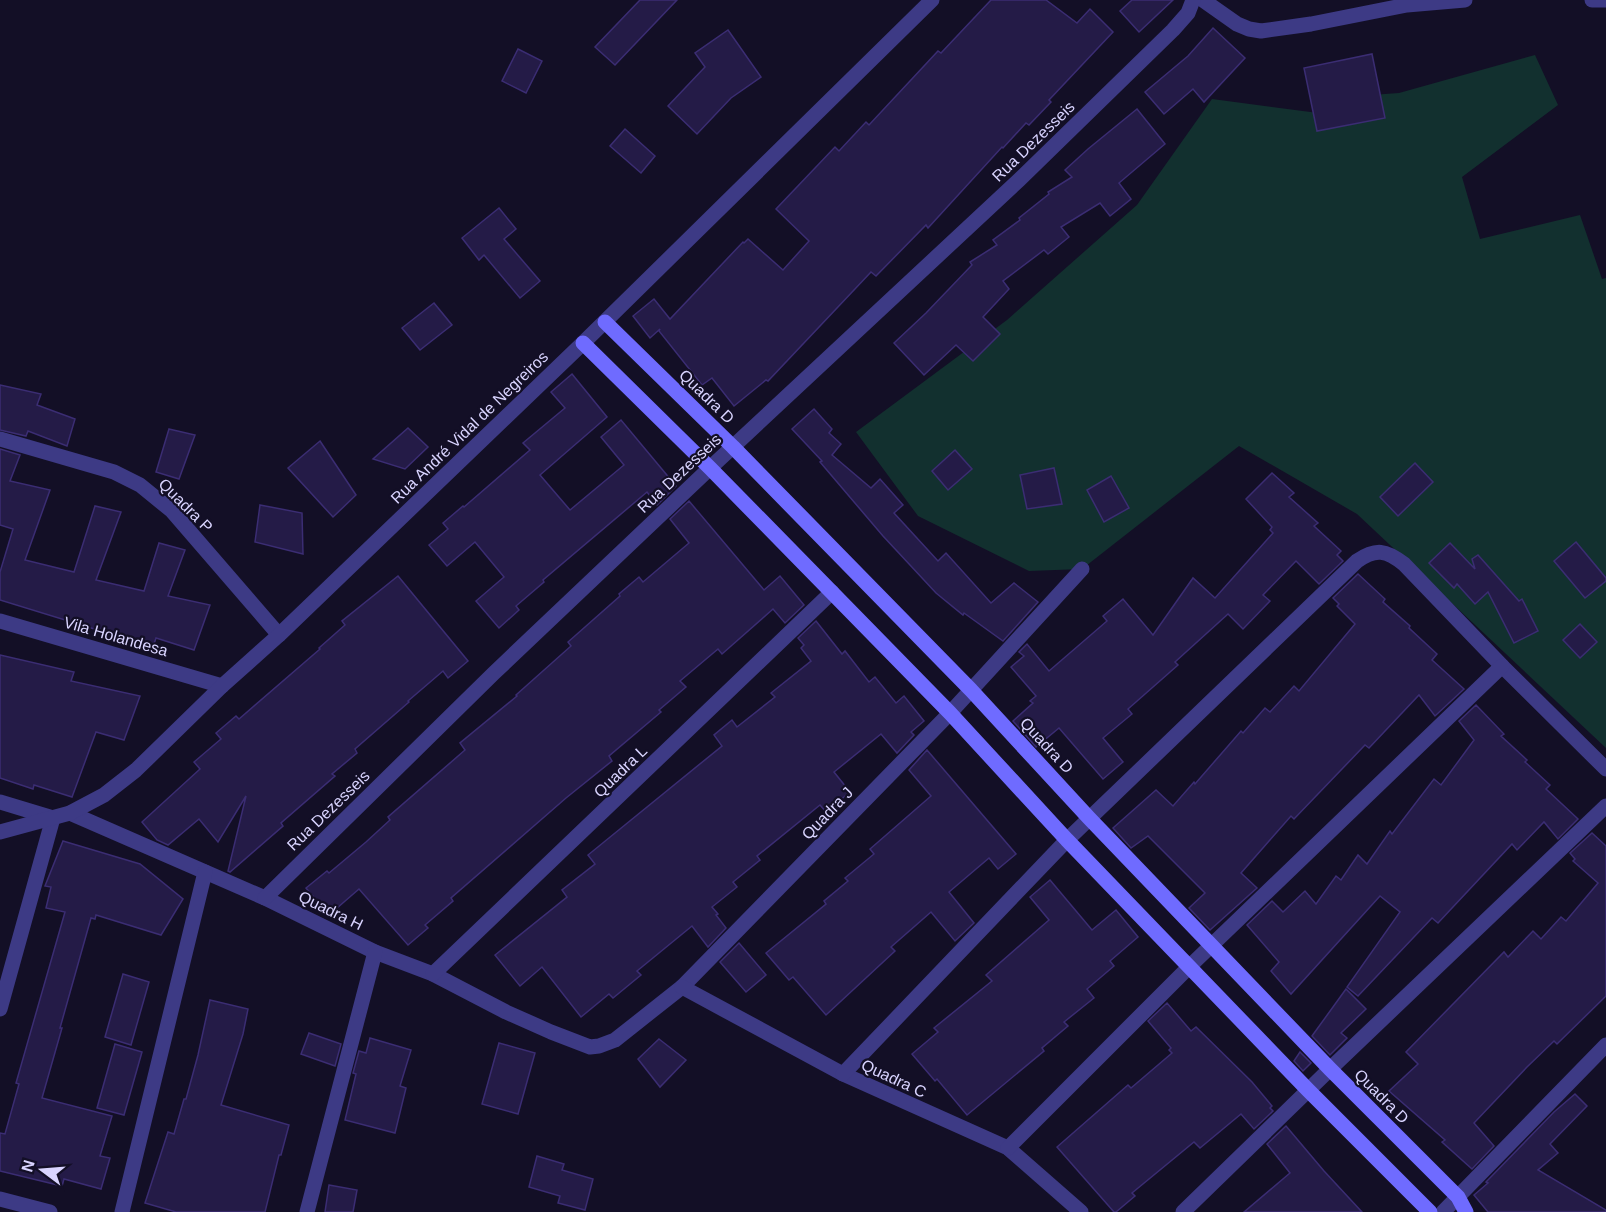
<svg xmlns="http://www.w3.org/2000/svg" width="1606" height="1212" viewBox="0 0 1606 1212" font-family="Arial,sans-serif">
<rect width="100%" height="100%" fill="#130f26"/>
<!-- green -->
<polygon fill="#12302f" points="1535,55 1558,105 1462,177 1480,239 1580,215 1602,279 1606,278 1606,748 1357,514 1239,446 1082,569 1029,571 918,516 856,432 1007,320 1137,205 1212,99 1318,113 1357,96 1399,93"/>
<!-- building -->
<g fill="#241b47" stroke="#3b2d73" stroke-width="1.5">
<polygon points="640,0 677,0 615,65 595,47"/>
<polygon points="991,0 1046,0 1077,23 1090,9 1113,32 1049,100 1051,102 1029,125 1026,123 1003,148 1002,147 928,228 926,225 876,276 871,272 768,381 766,380 734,406 712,378 702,385 659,331 660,329 650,338 633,316 654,299 670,319 743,242 744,243 748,239 783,270 809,241 776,209 835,147 839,151 866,122 869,125 938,51 941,53"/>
<polygon points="1132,0 1173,0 1139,32 1120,11"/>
<polygon points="1213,28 1245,58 1204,102 1193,89 1164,114 1145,92 1188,56"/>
<polygon points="728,30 761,77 731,98 697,134 668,106 705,67 695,53"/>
<polygon points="518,49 542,61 526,93 502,81"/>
<polygon points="1372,54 1385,118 1317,131 1304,68"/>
<polygon points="1137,109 1165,144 1119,183 1131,199 1110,216 1100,203 1061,227 1069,237 1048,254 1044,250 1003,281 1009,289 983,317 1000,334 973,361 956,345 924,375 894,343 926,313 972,265 970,262 997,245 993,240 1020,220 1019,218 1049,194 1048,192 1072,177 1065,170 1088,149"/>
<polygon points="625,129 655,156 641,173 610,146"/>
<polygon points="499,208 516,229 504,239 540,281 520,298 484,255 479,260 462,238"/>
<polygon points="434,303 452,325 420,350 402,328"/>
<polygon points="572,374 607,417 540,475 570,510 624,465 601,437 621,420 676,486 657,505 647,492 543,580 544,582 516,606 519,610 499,628 476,601 504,577 475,542 447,566 429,545 448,529 443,523 463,506 464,507 530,450 523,443 565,408 551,392"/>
<polygon points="0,385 41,394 37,405 75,419 67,446 28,431 26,436 0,430"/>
<polygon points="814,409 832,429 829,433 841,444 832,455 871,488 880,479 903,505 894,513 938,561 946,553 991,603 1014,583 1038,602 1003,641 964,613 963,615 936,593 883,536 820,462 822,461 792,429"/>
<polygon points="408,428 428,447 405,469 373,459"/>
<polygon points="169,429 195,435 179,479 156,472"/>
<polygon points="320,441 356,495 333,517 288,468"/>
<polygon points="0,449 20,455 10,481 50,490 25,560 74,572 95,506 121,512 96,580 144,591 159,543 185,550 168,596 210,605 194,650 156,638 153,647 0,600 0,572 13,529 0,525"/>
<polygon points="955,450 972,469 948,490 932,471"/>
<polygon points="1415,463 1433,482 1398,516 1380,497"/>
<polygon points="1054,468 1062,504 1027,509 1020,475"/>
<polygon points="1272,473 1294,493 1289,497 1318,523 1314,526 1341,551 1337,555 1343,561 1319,584 1296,561 1263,595 1270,601 1243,629 1228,614 1175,662 1178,665 1128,709 1132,714 1103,738 1123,762 1103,779 1059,728 1036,747 1013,721 1033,703 1030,701 1036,696 1011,667 1024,656 1019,652 1027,644 1049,671 1107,621 1103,616 1123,599 1153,635 1193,578 1215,598 1273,533 1270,530 1272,527 1246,499"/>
<polygon points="1111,476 1129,508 1104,522 1087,490"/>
<polygon points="689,501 764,590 780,576 804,605 785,623 773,609 722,654 718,649 680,681 686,687 659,710 661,712 609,756 612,761 566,798 451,898 453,901 425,925 428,928 408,945 359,889 329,915 306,888 327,871 329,873 366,842 390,820 388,817 465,750 460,743 517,696 516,695 571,646 568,642 620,596 619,594 639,577 643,582 689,543 670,519"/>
<polygon points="260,505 302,513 303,554 255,542"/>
<polygon points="1576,542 1606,578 1606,581 1585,598 1554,561"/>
<polygon points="1450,543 1475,569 1472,559 1478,555 1519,601 1522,599 1538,631 1514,643 1488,592 1475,604 1457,584 1454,588 1429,563"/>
<polygon points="1358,574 1385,599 1383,602 1410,626 1409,628 1437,654 1432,660 1464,689 1435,716 1419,695 1369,748 1365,745 1294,819 1291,816 1241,873 1257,888 1210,930 1189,908 1205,893 1148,836 1131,848 1113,828 1156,790 1173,806 1194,782 1195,784 1241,731 1243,733 1265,708 1270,712 1294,686 1299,691 1355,624 1337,606 1339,604 1333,598"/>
<polygon points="398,576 468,661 448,678 443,671 408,701 409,702 355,749 357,753 332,774 335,776 281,823 283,826 230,872 228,871 246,796 218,842 199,819 168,845 157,840 142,822 200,769 194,762 221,739 216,733 236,716 239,719 320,649 319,648 345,625 342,621"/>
<polygon points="816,621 842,654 845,651 869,682 875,677 896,703 904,696 924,721 911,732 914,735 897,753 881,734 834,772 850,792 826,812 820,805 757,856 760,860 733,882 737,887 712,907 718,914 716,915 726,928 708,947 692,926 637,971 641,975 613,998 609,994 581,1017 542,967 520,986 495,955 567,897 562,890 595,864 588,855 722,746 714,735 732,720 737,727 775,697 771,693 811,661 801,648 804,645 798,638"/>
<polygon points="1580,624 1597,642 1580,658 1563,640"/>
<polygon points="0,655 74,672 71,681 140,696 124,740 96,732 72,797 34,785 33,789 0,778"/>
<polygon points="1476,705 1504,734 1501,736 1527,760 1525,762 1550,785 1546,789 1578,819 1558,839 1544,822 1517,850 1512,844 1438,923 1432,918 1358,996 1347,987 1400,912 1380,896 1291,994 1271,971 1279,962 1247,925 1272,901 1283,912 1305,891 1316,904 1336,876 1341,880 1358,855 1367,864 1390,831 1392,834 1434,779 1441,785 1474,740 1459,721"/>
<polygon points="927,750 1016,854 998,869 989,858 949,892 974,923 955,941 931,912 891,947 895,951 826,1015 793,977 789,980 766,953 826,904 824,901 848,881 845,878 874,854 870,849 931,796 909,770"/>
<polygon points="1592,833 1606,846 1606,996 1557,1044 1554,1041 1527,1067 1474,1123 1494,1146 1472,1169 1442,1142 1445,1140 1389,1091 1418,1064 1406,1052 1504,952 1508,957 1533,931 1541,939 1561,917 1566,921 1598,883 1573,861 1575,859 1570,853"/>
<polygon points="63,841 140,864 183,899 161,935 96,915 95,919 91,918 60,1028 62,1028 42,1098 112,1116 100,1156 110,1158 101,1189 64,1179 62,1186 0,1171 0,1133 5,1134 19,1084 16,1083 65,912 46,908 51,887 45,886"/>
<polygon points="1050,880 1092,930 1116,910 1138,937 1110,961 1114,966 1087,989 1094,998 1064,1022 1068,1026 1042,1048 1044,1051 967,1115 937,1079 935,1081 912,1054 938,1032 934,1028 992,981 986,975 1049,920 1030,897"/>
<polygon points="739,943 766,975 746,992 720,962"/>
<polygon points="123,974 149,982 131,1045 105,1037"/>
<polygon points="1346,989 1366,1009 1341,1033 1347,1038 1330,1055 1312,1036"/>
<polygon points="210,1000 248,1009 243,1034 221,1105 289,1125 281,1155 279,1155 265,1212 176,1212 145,1203 168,1132 174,1134 184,1099 186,1099 198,1055"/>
<polygon points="1167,1003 1191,1031 1196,1027 1252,1082 1272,1106 1270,1108 1273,1111 1254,1129 1241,1114 1200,1148 1194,1142 1132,1193 1135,1196 1116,1212 1114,1212 1057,1147 1128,1085 1131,1088 1172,1053 1169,1050 1171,1048 1148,1021"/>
<polygon points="309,1033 341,1044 335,1066 301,1054"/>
<polygon points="370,1038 411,1050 400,1086 406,1088 395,1133 345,1120 356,1074 353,1073 359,1051 366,1053"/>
<polygon points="659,1039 686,1060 660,1087 638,1059"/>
<polygon points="499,1043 535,1053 518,1114 482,1104"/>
<polygon points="115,1044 142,1052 124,1115 97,1108"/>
<polygon points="1300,1052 1311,1063 1303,1071 1294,1061"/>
<polygon points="1575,1094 1587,1106 1550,1144 1558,1153 1538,1170 1606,1210 1606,1212 1488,1212 1474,1195 1488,1183 1486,1182 1554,1112"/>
<polygon points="1286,1126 1324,1171 1362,1212 1244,1212 1290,1173 1267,1144"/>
<polygon points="537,1156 564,1164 562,1170 593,1179 585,1210 558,1203 560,1196 529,1187"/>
<polygon points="329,1185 357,1190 353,1212 325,1212"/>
</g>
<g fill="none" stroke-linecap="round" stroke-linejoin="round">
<!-- street -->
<g stroke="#3d3a85" stroke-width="15">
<polyline points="1203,0 1237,24 1249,29 1261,31 1311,24 1407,5 1465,0"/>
<polyline points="1592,0 1605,0"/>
<polyline points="0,439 114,472 140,485 172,511 279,635"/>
<polyline points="0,621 222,686"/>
<polyline points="0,802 53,818 0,1009"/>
<polyline points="70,813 265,898 375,952 433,974 506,1012 551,1032 590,1047 599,1046 615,1040 682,987 950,713 1082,569"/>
<polyline points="0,832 70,813 104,795 136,770 222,686 279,635 583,343 932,0"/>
<polyline points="265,898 494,673 710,468 1019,180 1173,30 1188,13 1193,0"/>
<polyline points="433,974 832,592"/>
<polyline points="682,987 843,1074 1008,1148 1081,1212"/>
<path d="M843,1074L1067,840L1357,561C1376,548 1386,550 1404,564L1502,666L1606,769"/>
<polyline points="1008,1148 1190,966 1502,666"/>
<polyline points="0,1199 50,1212"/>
<polyline points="122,1212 205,872"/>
<polyline points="307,1212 375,952"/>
<polyline points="1183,1212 1330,1069 1606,806"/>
<polyline points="1443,1212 1606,1045"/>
</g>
<!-- secondary -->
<g stroke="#6f6bff" stroke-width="15">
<polyline points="605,322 733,447 971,690 1089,818 1330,1069 1458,1197 1466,1212"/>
<polyline points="583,343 710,468 950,713 1067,840 1308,1090 1430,1212"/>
</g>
</g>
<g text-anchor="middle" stroke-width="4.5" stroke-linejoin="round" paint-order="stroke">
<!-- street labels -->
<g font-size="16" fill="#d9d4ff" stroke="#130f26">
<text transform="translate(1033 141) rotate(-44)" y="6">Rua Dezesseis</text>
<text transform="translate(707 396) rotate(44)" y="6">Quadra D</text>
<text transform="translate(469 427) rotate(-44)" y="6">Rua André Vidal de Negreiros</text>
<text transform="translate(679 473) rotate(-43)" y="6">Rua Dezesseis</text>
<text transform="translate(186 505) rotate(45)" y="6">Quadra P</text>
<text transform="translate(116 636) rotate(16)" y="6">Vila Holandesa</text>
<text transform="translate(1047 745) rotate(47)" y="6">Quadra D</text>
<text transform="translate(620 771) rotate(-44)" y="6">Quadra L</text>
<text transform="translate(328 810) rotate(-44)" y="6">Rua Dezesseis</text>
<text transform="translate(827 813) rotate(-46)" y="6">Quadra J</text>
<text transform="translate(331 910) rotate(26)" y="6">Quadra H</text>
<text transform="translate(894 1078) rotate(25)" y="6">Quadra C</text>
<text transform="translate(1382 1096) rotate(45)" y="6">Quadra D</text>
</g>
</g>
<!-- north arrow -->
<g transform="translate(42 1170) rotate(286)" stroke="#130f26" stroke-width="4.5" paint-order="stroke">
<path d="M0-4.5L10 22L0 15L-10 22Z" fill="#d9d4ff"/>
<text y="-9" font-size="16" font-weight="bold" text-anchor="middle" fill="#d9d4ff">N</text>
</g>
</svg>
